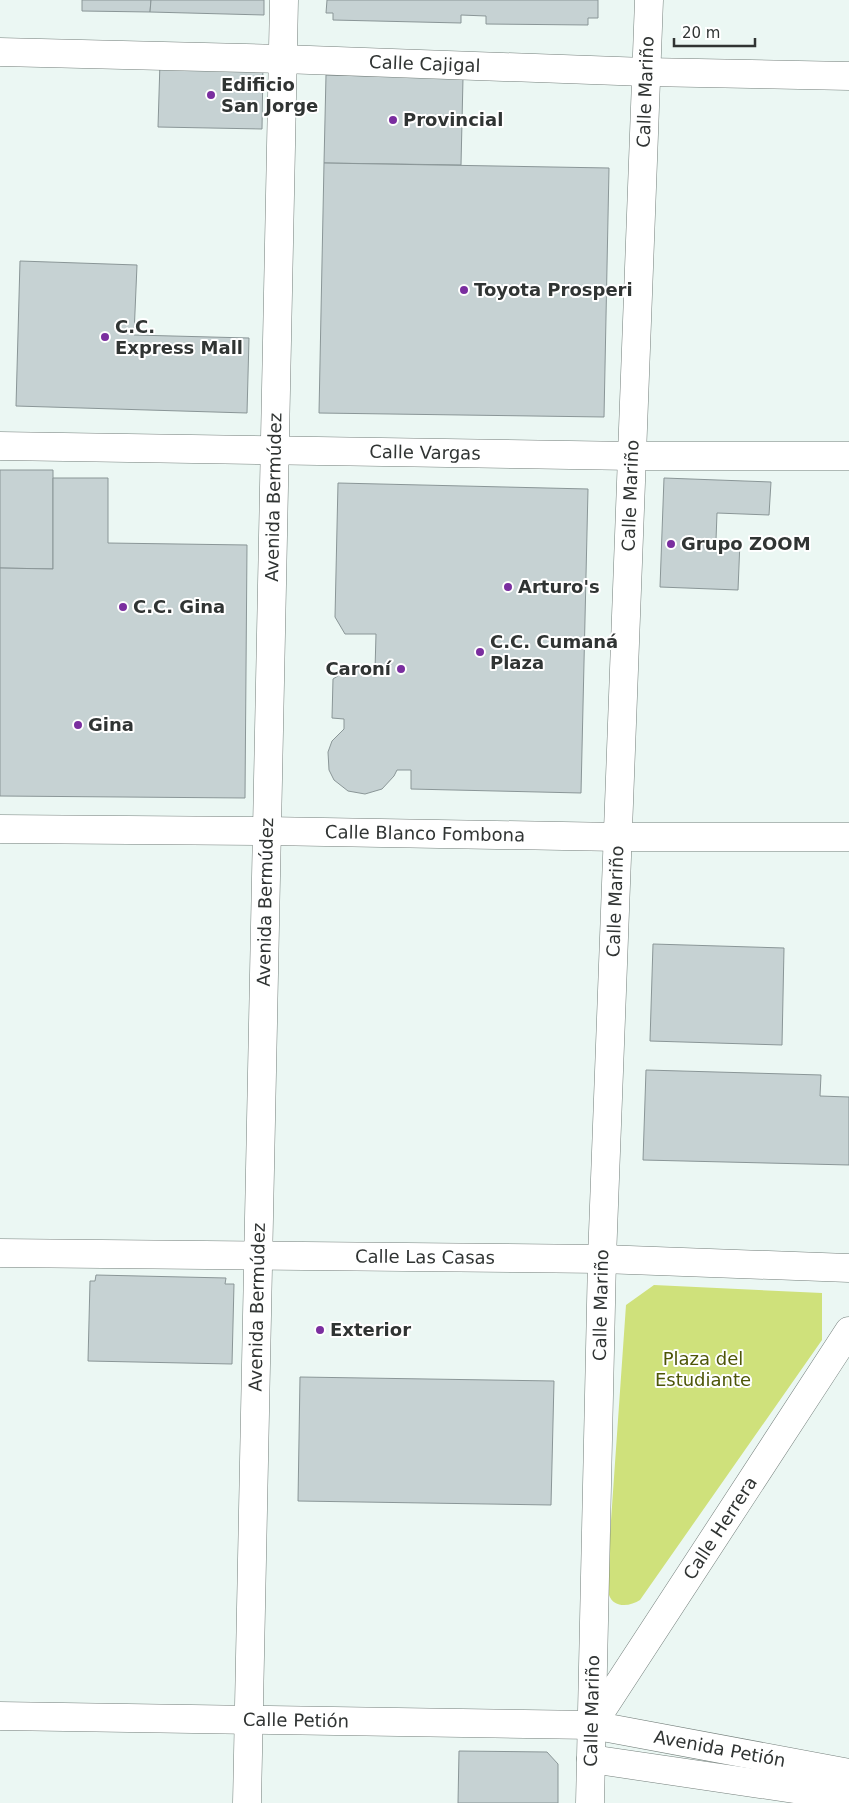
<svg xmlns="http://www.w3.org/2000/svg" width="849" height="1803" viewBox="0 0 849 1803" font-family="'DejaVu Sans',sans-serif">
<rect width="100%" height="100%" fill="#ebf7f3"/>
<!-- green -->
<path fill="#cfe17b" d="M654,1285L822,1293V1340L640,1600C631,1606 614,1609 609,1595C607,1590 607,1583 607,1578L626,1305Z"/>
<!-- building -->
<g fill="#c6d2d3" stroke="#8a9697">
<polygon points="82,0 151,0 150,12 82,11"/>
<polygon points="151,0 264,0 264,15 150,12"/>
<polygon points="327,0 598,0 598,18 588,18 588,25 486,24 486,16 461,15 461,23 333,20 333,13 326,13"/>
<polygon points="160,62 263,64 262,129 158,127"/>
<polygon points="326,75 463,78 461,165 324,163"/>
<polygon points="324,163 609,168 604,417 319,413"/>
<polygon points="20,261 137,265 134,335 249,338 247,413 16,406"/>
<polygon points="0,470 53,470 53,569 0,568"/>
<polygon points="53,478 108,478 108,543 247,545 245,798 0,796 0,568 53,569"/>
<polygon points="664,478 771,482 769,515 717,513 716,540 740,541 738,590 660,587"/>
<polygon points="338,483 588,489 581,793 411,789 411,770 397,770 394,776 382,789 365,794 348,791 334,780 329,770 328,752 332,741 344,729 344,719 332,718 333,679 349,669 375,670 376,634 345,634 335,617"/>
<polygon points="653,944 784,948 782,1045 650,1041"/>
<polygon points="646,1070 821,1075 820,1096 849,1097 849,1165 643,1160"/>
<polygon points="96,1275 226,1278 225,1284 234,1284 232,1364 88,1361 90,1281 95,1281"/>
<polygon points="300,1377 554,1381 551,1505 298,1501"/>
<polygon points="459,1751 547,1752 558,1764 558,1803 458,1803"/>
</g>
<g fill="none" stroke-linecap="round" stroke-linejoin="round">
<!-- street casing -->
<g stroke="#747f7b" stroke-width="29">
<g id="street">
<path id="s1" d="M0,52L282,59L646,72L849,76"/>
<path id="s2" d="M0,446L632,456H849"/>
<path id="s3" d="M0,829L267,831L618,837H849"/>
<path id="s4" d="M0,1253L602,1259L849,1268"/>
<path id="s5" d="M0,1716L592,1725L849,1773"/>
<path id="s6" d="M592,1725L849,1331"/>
<polyline points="591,1759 849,1797"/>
</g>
</g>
<!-- secondary casing -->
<g stroke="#747f7b" stroke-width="29">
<g id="secondary">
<path id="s7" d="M247,1803L284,0"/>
<path id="s8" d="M590,1803L602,1259L649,0"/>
</g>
</g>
<!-- street -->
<use href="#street" stroke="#fff" stroke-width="28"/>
<!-- secondary -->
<use href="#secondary" stroke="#fff" stroke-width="28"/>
</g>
<!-- markers -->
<g fill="#7a2e9f" stroke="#fff" stroke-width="2">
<circle cx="211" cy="95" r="5"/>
<circle cx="393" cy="120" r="5"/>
<circle cx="464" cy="290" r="5"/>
<circle cx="105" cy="337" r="5"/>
<circle cx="671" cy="544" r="5"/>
<circle cx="508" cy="587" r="5"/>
<circle cx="123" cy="607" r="5"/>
<circle cx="480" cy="652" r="5"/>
<circle cx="401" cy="669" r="5"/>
<circle cx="78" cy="725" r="5"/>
<circle cx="320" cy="1330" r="5"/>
</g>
<g text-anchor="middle" stroke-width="4" stroke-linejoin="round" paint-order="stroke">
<!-- street labels -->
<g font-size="18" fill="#303433" stroke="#fff">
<text dy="6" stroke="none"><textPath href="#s1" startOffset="425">Calle Cajigal</textPath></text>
<text dy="6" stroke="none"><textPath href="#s8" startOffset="1712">Calle Mariño</textPath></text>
<text dy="6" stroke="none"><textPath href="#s2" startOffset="425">Calle Vargas</textPath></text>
<text dy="6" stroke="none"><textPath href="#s7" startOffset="1306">Avenida Bermúdez</textPath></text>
<text dy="6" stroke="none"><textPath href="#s8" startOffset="1308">Calle Mariño</textPath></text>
<text dy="6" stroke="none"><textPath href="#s3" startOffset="425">Calle Blanco Fombona</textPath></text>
<text dy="6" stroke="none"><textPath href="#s8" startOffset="902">Calle Mariño</textPath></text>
<text dy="6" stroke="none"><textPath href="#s7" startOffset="901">Avenida Bermúdez</textPath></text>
<text dy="6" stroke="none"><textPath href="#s4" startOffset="425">Calle Las Casas</textPath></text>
<text dy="6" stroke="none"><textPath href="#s7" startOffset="496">Avenida Bermúdez</textPath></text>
<text dy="6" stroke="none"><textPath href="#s8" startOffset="498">Calle Mariño</textPath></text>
<text dy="6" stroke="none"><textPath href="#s6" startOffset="235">Calle Herrera</textPath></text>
<text dy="6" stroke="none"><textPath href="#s8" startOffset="92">Calle Mariño</textPath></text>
<text dy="6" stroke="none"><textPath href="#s5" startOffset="296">Calle Petión</textPath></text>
<text dy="6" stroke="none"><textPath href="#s5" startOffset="722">Avenida Petión</textPath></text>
</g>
<!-- poi labels -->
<g font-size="18" font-weight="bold" fill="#303433" stroke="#fff" text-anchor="start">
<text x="221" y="91">Edificio<tspan x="221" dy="21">San Jorge</tspan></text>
<text x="403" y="126">Provincial</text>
<text x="474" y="296">Toyota Prosperi</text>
<text x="115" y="333">C.C.<tspan x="115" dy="21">Express Mall</tspan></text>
<text x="681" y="550">Grupo ZOOM</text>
<text x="518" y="593">Arturo's</text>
<text x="133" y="613">C.C. Gina</text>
<text x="490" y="648">C.C. Cumaná<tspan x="490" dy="21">Plaza</tspan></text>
<text x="391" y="675" text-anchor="end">Caroní</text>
<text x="88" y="731">Gina</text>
<text x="330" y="1336">Exterior</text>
</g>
<!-- park labels -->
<g font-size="18" fill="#4d5607" stroke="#fff">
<text x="703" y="1365">Plaza del<tspan x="703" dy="21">Estudiante</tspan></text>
</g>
</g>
<!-- scale -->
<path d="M674 38v8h81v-8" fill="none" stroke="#303433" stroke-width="2.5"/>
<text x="682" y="38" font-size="15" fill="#303433" stroke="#ffffff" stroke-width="4" paint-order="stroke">20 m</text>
</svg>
